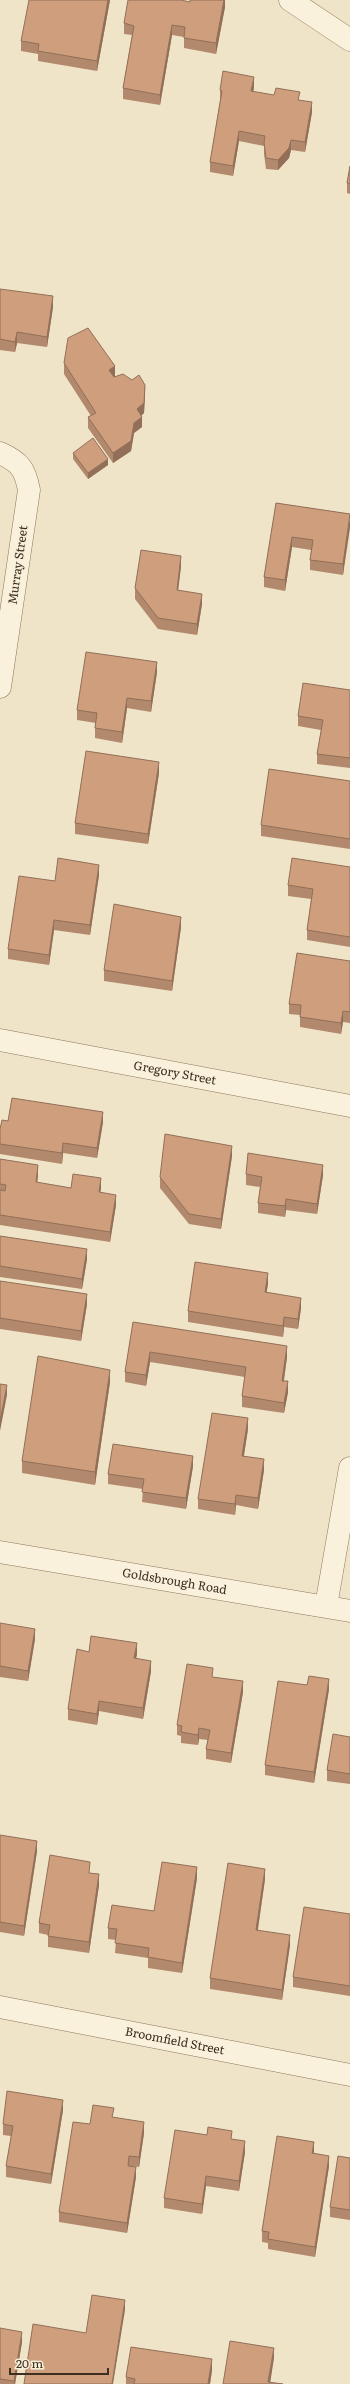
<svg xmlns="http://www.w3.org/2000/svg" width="350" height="2384" viewBox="0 0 350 2384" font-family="Literata,serif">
<rect width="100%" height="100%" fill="#f0e4c8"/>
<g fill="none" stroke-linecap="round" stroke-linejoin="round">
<!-- minor casing -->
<g stroke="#8d765c" stroke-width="23">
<g id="minor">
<path d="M0,453C20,462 25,469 29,490L0,687"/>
<path id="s1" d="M0,1040L350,1106"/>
<path id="s2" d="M0,1552L350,1611"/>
<polyline points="326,1606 350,1468"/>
<path id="s3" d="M0,2007L350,2075"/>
</g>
</g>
<!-- tertiary casing -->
<g stroke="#8d765c" stroke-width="23">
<polyline id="tertiary" points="290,0 350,40"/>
</g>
<!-- minor -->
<use href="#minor" stroke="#faf1dc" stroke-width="22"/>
<!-- tertiary -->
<use href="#tertiary" stroke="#faf1dc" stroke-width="22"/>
</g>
<!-- wall -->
<g fill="#b2896c">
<polygon points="110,0 97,71 38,61 38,54 21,51 21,41"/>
<polygon points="225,0 225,7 216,54 184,48 184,37 172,35 160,105 123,99 123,88 132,35 124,34 124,23 190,2"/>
<polygon points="254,87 253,92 300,100 312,112 305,152 291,150 289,158 278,170 266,169 264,154 264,146 239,141 233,176 210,172 210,162 220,101 220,90"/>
<polygon points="350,166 350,194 347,193 347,183"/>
<polygon points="0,289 53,307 47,347 17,343 15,352 0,350"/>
<polygon points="64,363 115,376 145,395 144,413 141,416 142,427 134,433 131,451 113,463 88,428 88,417 91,416 64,374"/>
<polygon points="73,453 108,465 88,479 73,459"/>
<polygon points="276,503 350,514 343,575 310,570 310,560 311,550 292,547 285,591 264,587 264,577"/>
<polygon points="181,566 178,590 202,604 197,635 158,629 135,599 135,588"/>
<polygon points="157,672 151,712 127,708 122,743 95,738 95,728 96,723 77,720 77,710"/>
<polygon points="350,690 350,768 317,764 317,754 321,730 298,726 298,716"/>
<polygon points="159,773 148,844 75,834 75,823"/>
<polygon points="350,781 350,849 261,836 261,825"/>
<polygon points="350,867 350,947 307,940 307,930 311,899 288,896 288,885"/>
<polygon points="99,875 90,935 54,930 49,965 8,959 8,949 55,881"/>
<polygon points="181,927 172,991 104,981 104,970"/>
<polygon points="350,961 350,1023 343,1022 341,1034 300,1027 300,1015 289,1014 289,1004"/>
<polygon points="8,1121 103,1122 97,1158 63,1153 62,1164 0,1154 0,1129"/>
<polygon points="232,1156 221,1229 189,1224 160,1188 160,1177"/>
<polygon points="0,1159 38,1175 37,1183 71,1188 101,1188 100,1192 116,1205 110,1242 0,1225"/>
<polygon points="246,1174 323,1175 317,1214 286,1210 285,1217 258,1213 258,1203 260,1187 246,1185"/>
<polygon points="0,1236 87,1259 82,1289 0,1277"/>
<polygon points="0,1281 87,1304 81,1341 0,1329"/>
<polygon points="268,1284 266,1293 301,1308 298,1329 284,1327 283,1337 188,1322 188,1311"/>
<polygon points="133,1322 287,1357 284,1381 288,1392 284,1413 242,1407 242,1396 245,1377 150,1362 146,1386 125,1382 125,1372"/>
<polygon points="110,1382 95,1485 22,1473 22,1461"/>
<polygon points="248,1429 244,1456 264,1470 258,1509 236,1505 235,1515 198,1509 198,1499"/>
<polygon points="193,1466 186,1509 142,1502 143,1489 108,1484 108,1474"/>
<polygon points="0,1623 35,1639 28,1681 0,1677"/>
<polygon points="89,1652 137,1654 136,1658 151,1671 143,1719 99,1711 97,1725 68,1720 68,1709"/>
<polygon points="213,1677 243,1692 231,1763 206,1759 206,1749 208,1740 199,1739 198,1745 181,1743 181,1736 177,1735 177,1725"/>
<polygon points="329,1689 314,1783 265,1775 265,1765"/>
<polygon points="350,1737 350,1784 327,1781 327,1770"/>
<polygon points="0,1835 37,1851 24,1936 0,1932"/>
<polygon points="90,1873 99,1885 89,1953 48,1947 48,1935 39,1933 39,1923"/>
<polygon points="197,1878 182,1973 148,1968 148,1958 115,1953 116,1940 108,1939 108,1928 154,1911"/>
<polygon points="265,1879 258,1930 290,1945 282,2000 210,1989 210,1978"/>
<polygon points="350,1914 350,1996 293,1987 293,1977"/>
<polygon points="63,2110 51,2184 6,2177 6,2166 11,2136 3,2135 3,2124"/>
<polygon points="114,2118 144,2133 139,2167 129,2166 136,2177 127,2233 59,2222 59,2212 90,2124"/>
<polygon points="232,2139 245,2152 239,2191 206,2186 202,2214 164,2208 164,2198"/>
<polygon points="314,2152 314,2154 329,2166 315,2257 268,2249 268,2243 262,2242 262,2231"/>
<polygon points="350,2158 350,2220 330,2217 330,2207"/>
<polygon points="0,2328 22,2342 15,2384 0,2384"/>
<polygon points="212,2370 210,2384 126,2384 126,2377"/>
</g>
<!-- shaded-wall -->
<g fill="#916f58">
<polygon points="108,0 110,0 97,71 97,61"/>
<polygon points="224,0 225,0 225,7 216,54 216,43"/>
<polygon points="172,25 172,35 160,105 160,95"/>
<polygon points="254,77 254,87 251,102 251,91"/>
<polygon points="312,102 312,112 305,152 305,142"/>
<polygon points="239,131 239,141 233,176 233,166"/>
<polygon points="291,140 291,150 289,158 278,170 278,160"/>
<polygon points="53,296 53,307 47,347 47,337"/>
<polygon points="17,332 17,343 15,352 15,342"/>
<polygon points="115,366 115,376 109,380 109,370"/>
<polygon points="145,385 145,395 144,413 137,419 137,409"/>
<polygon points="142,417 142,427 134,433 131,451 113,463 113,453 134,423"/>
<polygon points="108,459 108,465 88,479 88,473"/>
<polygon points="350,517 350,528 343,575 343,564"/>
<polygon points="292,537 292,547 285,591 285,580"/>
<polygon points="181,556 181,566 177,600 177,590"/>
<polygon points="202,594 202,604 197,635 197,624"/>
<polygon points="157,662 157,672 151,712 151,701"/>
<polygon points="127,698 127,708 122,743 122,732"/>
<polygon points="159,762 159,773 148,844 148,834"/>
<polygon points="99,865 99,875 90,935 90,925"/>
<polygon points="181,917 181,927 172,991 172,981"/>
<polygon points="54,920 54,930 49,965 49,955"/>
<polygon points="343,1011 343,1022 341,1034 341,1023"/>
<polygon points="103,1112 103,1122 97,1158 97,1148"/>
<polygon points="63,1143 63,1153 62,1164 62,1153"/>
<polygon points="232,1146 232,1156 221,1229 221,1219"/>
<polygon points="38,1165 38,1175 36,1193 36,1182"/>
<polygon points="323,1165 323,1175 317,1214 317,1204"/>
<polygon points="101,1178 101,1188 99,1202 99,1192"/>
<polygon points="116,1195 116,1205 110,1242 110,1232"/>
<polygon points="286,1199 286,1210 285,1217 285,1206"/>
<polygon points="87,1249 87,1259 82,1289 82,1279"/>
<polygon points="268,1273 268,1284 265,1303 265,1292"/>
<polygon points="87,1294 87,1304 81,1341 81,1331"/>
<polygon points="301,1298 301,1308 298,1329 298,1319"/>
<polygon points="284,1317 284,1327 283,1337 283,1326"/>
<polygon points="287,1346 287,1357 282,1391 282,1381"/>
<polygon points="150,1352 150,1362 146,1386 146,1375"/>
<polygon points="110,1370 110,1382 95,1485 95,1472"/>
<polygon points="288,1381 288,1392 284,1413 284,1403"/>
<polygon points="7,1385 7,1395 0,1431 0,1421"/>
<polygon points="248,1418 248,1429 242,1466 242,1456"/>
<polygon points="193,1456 193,1466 186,1509 186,1498"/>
<polygon points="264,1459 264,1470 258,1509 258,1498"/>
<polygon points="236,1495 236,1505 235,1515 235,1504"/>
<polygon points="35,1629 35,1639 28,1681 28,1671"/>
<polygon points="137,1643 137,1654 134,1668 134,1658"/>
<polygon points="151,1661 151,1671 143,1719 143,1708"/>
<polygon points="329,1679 329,1689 314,1783 314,1772"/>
<polygon points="243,1681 243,1692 231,1763 231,1753"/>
<polygon points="99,1701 99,1711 97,1725 97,1714"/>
<polygon points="199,1728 199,1739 198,1745 198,1735"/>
<polygon points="37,1841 37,1851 24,1936 24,1926"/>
<polygon points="197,1867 197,1878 182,1973 182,1963"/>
<polygon points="265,1869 265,1879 256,1940 256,1930"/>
<polygon points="99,1874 99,1885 89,1953 89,1942"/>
<polygon points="290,1935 290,1945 282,2000 282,1990"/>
<polygon points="63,2100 63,2110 51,2184 51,2174"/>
<polygon points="144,2122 144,2133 139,2167 139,2157"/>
<polygon points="245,2141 245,2152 239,2191 239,2181"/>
<polygon points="314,2142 314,2152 312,2164 312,2153"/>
<polygon points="329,2156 329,2166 315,2257 315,2247"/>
<polygon points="136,2167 136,2177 127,2233 127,2223"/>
<polygon points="206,2176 206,2186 202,2214 202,2204"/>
<polygon points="125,2300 125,2310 113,2384 112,2384"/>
<polygon points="22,2332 22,2342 15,2384 14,2384"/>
<polygon points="274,2348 274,2358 270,2384 268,2382"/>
<polygon points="212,2359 212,2370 210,2384 208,2384"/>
</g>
<!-- building -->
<g fill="#cf9f7d" stroke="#916f58">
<polygon points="29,0 108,0 97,61 38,51 39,44 21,41"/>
<polygon points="128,0 181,0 190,2 190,0 224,0 216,43 184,38 185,27 172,25 160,95 123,88 134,26 124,23"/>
<polygon points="223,71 254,77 251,91 274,95 276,88 300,92 298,100 312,102 305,142 291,140 289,148 278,160 266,158 264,143 265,136 239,131 233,166 210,162 222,91 220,90"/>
<polygon points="350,166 350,184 347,183"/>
<polygon points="0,289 53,296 47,337 17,332 15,342 0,339"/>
<polygon points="88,328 115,366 109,370 114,377 123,374 132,380 139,375 145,385 144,403 137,409 142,417 134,423 131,441 113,453 88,417 96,413 64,363 68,338"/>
<polygon points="93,438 108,459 88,473 73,453"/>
<polygon points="276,503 350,514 343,564 310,560 313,540 292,537 285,580 264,577"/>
<polygon points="141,550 181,556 177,590 202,594 197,624 158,618 135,588"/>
<polygon points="86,652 157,662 151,701 127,698 122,732 95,728 97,713 77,710"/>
<polygon points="303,683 350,690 350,758 317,754 323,720 298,716"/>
<polygon points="86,751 159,762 148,834 75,823"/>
<polygon points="269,769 350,781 350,839 261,825"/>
<polygon points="58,858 99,865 90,925 54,920 49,955 8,949 19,876 55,881"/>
<polygon points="292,858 350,867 350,937 307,930 313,889 288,885"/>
<polygon points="114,904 181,917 172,981 104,970"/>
<polygon points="297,953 350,961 350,1012 343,1011 341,1023 300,1017 301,1005 289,1004"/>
<polygon points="12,1098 103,1112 97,1148 63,1143 62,1153 0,1144 0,1129 2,1120 8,1121"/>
<polygon points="165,1134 232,1146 221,1219 189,1214 160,1177"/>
<polygon points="248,1153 323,1165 317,1204 286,1199 285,1206 258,1203 262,1177 246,1174"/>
<polygon points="0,1159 38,1165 36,1182 71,1188 73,1174 101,1178 99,1192 116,1195 110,1232 0,1215 0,1190 5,1191 6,1185 0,1184"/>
<polygon points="0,1236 87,1249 82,1279 0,1266"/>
<polygon points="195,1262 268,1273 265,1292 301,1298 298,1319 284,1317 283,1326 188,1311"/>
<polygon points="0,1281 87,1294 81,1331 0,1318"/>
<polygon points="133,1322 287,1346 282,1381 288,1381 284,1403 242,1396 246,1367 150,1352 146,1375 125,1372"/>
<polygon points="38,1356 110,1370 95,1472 22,1461"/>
<polygon points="0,1384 7,1385 0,1421"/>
<polygon points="212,1413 248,1418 242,1456 264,1459 258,1498 236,1495 235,1504 198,1499"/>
<polygon points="113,1444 193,1456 186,1498 142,1492 144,1479 108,1474"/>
<polygon points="0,1623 35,1629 28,1671 0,1666"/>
<polygon points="91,1636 137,1643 134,1658 151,1661 143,1708 99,1701 97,1714 68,1709 77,1649 89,1652"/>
<polygon points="187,1664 213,1668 212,1677 243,1681 231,1753 206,1749 210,1730 199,1728 198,1735 181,1732 182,1726 177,1725"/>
<polygon points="309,1676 329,1679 314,1772 265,1765 278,1681 307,1685"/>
<polygon points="333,1734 350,1737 350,1774 327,1770"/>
<polygon points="0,1835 37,1841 24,1926 0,1922"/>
<polygon points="50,1855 90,1862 89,1873 99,1874 89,1942 48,1936 50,1925 39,1923"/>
<polygon points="162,1862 197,1867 182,1963 148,1957 149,1948 115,1943 117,1929 108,1928 112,1905 154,1911"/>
<polygon points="228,1863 265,1869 256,1930 290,1935 282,1990 210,1978"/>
<polygon points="304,1907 350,1914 350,1986 293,1977"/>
<polygon points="7,2091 63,2100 51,2174 6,2166 13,2126 3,2124"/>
<polygon points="93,2105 114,2108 112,2117 144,2122 139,2157 129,2156 128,2166 136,2167 127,2223 59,2212 73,2122 90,2124"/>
<polygon points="208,2127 232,2131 231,2139 245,2141 239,2181 206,2176 202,2204 164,2198 175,2130 207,2135"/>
<polygon points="277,2136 314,2142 312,2153 329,2156 315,2247 268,2239 269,2232 262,2231"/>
<polygon points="338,2156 350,2158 350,2210 330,2207"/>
<polygon points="92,2295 125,2300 112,2384 24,2384 33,2324 86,2333"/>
<polygon points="0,2328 22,2332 14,2381 0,2379"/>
<polygon points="230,2341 274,2348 268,2382 283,2384 223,2384"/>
<polygon points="131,2347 212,2359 208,2384 134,2384 135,2379 126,2377"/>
</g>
<g text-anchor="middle" stroke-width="3" stroke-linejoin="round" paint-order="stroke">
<!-- street labels -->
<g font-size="12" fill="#3d2e20" stroke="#f7eed8">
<text transform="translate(18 565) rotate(-82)" y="4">Murray Street</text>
<text dy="4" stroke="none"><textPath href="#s1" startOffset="178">Gregory Street</textPath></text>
<text dy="4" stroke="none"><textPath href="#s2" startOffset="177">Goldsbrough Road</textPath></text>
<text dy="4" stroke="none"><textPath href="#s3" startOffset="178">Broomfield Street</textPath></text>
</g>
</g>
<!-- scale -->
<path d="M10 2368v6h98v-6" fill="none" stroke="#3d2e20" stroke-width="2"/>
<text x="16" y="2368" font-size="12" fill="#3d2e20" stroke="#f7eed8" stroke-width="3" paint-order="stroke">20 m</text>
</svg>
